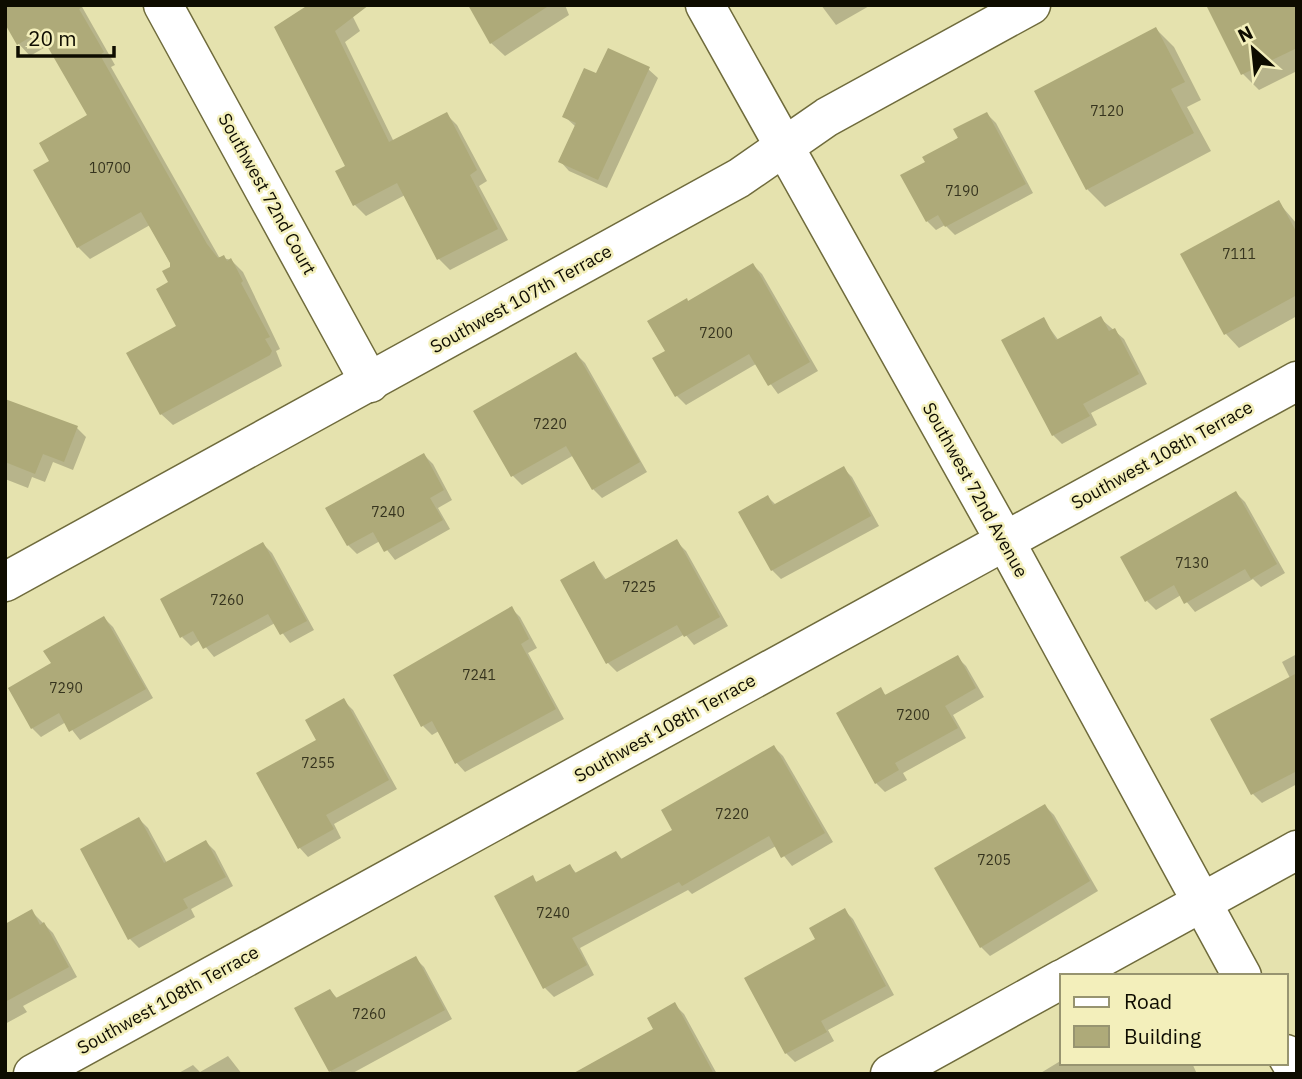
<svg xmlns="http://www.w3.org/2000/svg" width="1302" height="1079" viewBox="0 0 1302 1079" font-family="'IBM Plex Sans',sans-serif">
<rect width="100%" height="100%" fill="#e5e2ae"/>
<!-- shadow -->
<g fill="#0003">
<polygon points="81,5 115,65 111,67 219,257 231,260 243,272 280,349 276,351 282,366 173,425 161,414 178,327 173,268 150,225 90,259 78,247 35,171 52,162 90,116 49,45 30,56 19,44 5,20"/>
<polygon points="311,5 347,5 360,31 345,42 394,142 446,114 457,125 487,181 479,186 508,240 450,270 439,259 405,195 366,216 355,205 337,172 347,166"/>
<polygon points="470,5 565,5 569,15 505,56 491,43"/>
<polygon points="821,5 871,5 836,25"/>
<polygon points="1208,5 1297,5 1297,71 1259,90 1243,74"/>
<polygon points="1156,29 1174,47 1201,100 1187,107 1211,151 1105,207 1087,189"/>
<polygon points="648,69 658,78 607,188 569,171 560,161 576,127 564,116 597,75"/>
<polygon points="987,114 996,123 1033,193 955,235 945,225 936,230 927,221 928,162"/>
<polygon points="1278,202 1297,224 1297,316 1239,348 1226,334"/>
<polygon points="753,265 762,274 818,371 778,394 756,364 686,405 677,396 667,351 689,303"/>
<polygon points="1043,319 1059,341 1101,319 1124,339 1147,384 1091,413 1097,425 1062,444 1053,435"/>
<polygon points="576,354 585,363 647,472 602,498 593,489 574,455 522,485 513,476 476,411"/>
<polygon points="5,400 77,428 86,437 73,470 53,462 45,482 32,477 28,488 5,479"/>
<polygon points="424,455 433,464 452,500 438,508 450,529 395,560 380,541 357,554 348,545"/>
<polygon points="843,468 852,477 879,526 781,579 772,570 768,497 776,505"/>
<polygon points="1236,493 1245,502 1285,573 1261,587 1253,579 1195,612 1181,595 1156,610 1147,601"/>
<polygon points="677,542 686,551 728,626 694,645 685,634 617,672 608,663 562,581 594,563 607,581"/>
<polygon points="263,544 272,553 314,630 290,643 275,623 214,657 200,640 191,646 182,637"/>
<polygon points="511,608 520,617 537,648 528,653 564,719 465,772 456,762 439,731 432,735 423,726"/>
<polygon points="104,618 113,627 153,698 80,740 66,722 41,737 32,728 53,664"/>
<polygon points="1297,654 1297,784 1262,803 1253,794 1290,678 1282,662"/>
<polygon points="957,657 966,666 984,697 953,715 966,738 903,773 907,780 885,792 876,783 880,690 887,696"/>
<polygon points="344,701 353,710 397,789 334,824 341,838 308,857 299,847 318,741"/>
<polygon points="774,747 783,756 833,842 792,866 776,846 692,894 688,890 580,948 594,975 554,997 545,988 532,878 538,883 570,866 577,874 616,853 623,860 674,830"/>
<polygon points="1045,806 1054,815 1098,891 990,956 981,947"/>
<polygon points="139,819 148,828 167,863 206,842 215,851 233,886 191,909 195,917 139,948 130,939"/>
<polygon points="844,910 853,919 894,995 828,1030 834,1041 795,1062 786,1053 817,940"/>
<polygon points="31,911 53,933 77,977 23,1006 27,1012 5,1024 5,926"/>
<polygon points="415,958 424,967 452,1019 351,1074 333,1074 330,1071 330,991 338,999"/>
<polygon points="675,1005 684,1014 717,1074 598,1074 655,1030"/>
<polygon points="228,1056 242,1074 177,1074 193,1065 200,1072"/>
<polygon points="1062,1060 1062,1063 1192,1063 1197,1074 1039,1074"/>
</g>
<!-- building -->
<g fill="#aeaa79">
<polygon points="5,5 85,5 79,9 104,52 100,55 207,244 218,258 224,255 227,261 231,258 243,281 241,283 270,337 265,339 272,351 270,355 160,415 126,353 176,326 156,289 168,282 162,271 170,267 170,263 141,212 77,248 33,170 49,161 39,143 87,115 39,32 17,45 5,24"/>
<polygon points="308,5 369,5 335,31 389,142 447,112 477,170 470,175 498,229 437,260 397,183 353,206 335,171 345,166 274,27"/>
<polygon points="468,5 550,5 490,44"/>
<polygon points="1206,5 1297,5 1297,48 1241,75"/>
<polygon points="1156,27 1185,82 1171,89 1194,133 1086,190 1034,91"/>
<polygon points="608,48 650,67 598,180 558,162 576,123 562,117 584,68 596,73"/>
<polygon points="987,112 1026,184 945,227 938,215 926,222 900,175 925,162 922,157 958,138 953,129"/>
<polygon points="1279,200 1297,233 1297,295 1224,335 1180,254"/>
<polygon points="753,263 810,362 768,386 749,354 675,397 652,358 665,351 647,321 687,298 688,301"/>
<polygon points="1101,316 1109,331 1115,328 1139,374 1083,404 1090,416 1052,436 1001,340 1044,317 1056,340"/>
<polygon points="576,352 640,462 592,490 566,446 511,477 473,411"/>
<polygon points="5,399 78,426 64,462 43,454 35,474 5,462"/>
<polygon points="424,453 444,490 430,498 443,520 384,552 373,532 347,546 325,508"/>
<polygon points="844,466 871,516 771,571 738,512 768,495 773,505"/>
<polygon points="1236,491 1277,564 1251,579 1245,569 1184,604 1174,585 1145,602 1120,557"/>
<polygon points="677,539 720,617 684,637 677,625 606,664 560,580 594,561 604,580"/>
<polygon points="263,542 307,621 280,635 268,614 203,649 193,631 180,638 160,599"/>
<polygon points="512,606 529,639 521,644 556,709 455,764 432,721 421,727 393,675"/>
<polygon points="104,616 146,689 69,732 59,713 31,729 8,688 51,663 43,651"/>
<polygon points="958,655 976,688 945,706 958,728 895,763 899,770 875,784 836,713 881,687 885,695"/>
<polygon points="1297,673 1297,771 1251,795 1210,719"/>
<polygon points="344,698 389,780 326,815 334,829 298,849 256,773 316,740 305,720"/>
<polygon points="774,745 825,833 781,858 769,836 682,886 679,882 572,938 587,965 543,989 494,896 533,875 536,882 570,864 575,873 616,851 621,859 672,830 661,810"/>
<polygon points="1045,804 1090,881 980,948 934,868"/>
<polygon points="139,817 164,863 206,840 226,877 183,899 188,908 128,940 80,849"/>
<polygon points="845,908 886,986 821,1021 827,1032 785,1054 744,978 815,939 809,928"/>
<polygon points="32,909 40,925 44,922 69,967 5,1002 5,924"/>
<polygon points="416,956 445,1010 329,1072 294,1008 330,989 336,998"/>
<polygon points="675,1002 714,1074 572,1074 653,1029 647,1018"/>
</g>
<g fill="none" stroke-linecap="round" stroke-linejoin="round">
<!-- minor casing -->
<g stroke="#6f6b3c" stroke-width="41">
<g id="minor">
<polyline points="163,5 370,383"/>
<polyline points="705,5 1005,541 1242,976"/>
<polyline points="5,582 739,178 827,117 1031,5"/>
<polyline points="1068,976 1297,850"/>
<polyline points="1286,1054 1297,1073"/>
<polyline points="33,1074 1297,381"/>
<polyline points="890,1074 1062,979"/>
</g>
</g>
<!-- minor -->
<use href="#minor" stroke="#fff" stroke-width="38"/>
</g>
<g text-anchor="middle" stroke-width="5" stroke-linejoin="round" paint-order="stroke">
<!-- number labels -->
<g font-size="14" fill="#36341e">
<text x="1107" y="116">7120</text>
<text x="110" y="173">10700</text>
<text x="962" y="196">7190</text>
<text x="1239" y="259">7111</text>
<text x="716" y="338">7200</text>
<text x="550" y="429">7220</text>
<text x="388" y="517">7240</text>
<text x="1192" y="568">7130</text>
<text x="639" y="592">7225</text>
<text x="227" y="605">7260</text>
<text x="479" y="680">7241</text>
<text x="66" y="693">7290</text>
<text x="913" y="720">7200</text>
<text x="318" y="768">7255</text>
<text x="732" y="819">7220</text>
<text x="994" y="865">7205</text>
<text x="553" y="918">7240</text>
<text x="369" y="1019">7260</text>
</g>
<!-- street labels -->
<g font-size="18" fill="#0e0c00" stroke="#f3efbb">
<text transform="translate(267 194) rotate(61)" y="6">Southwest 72nd Court</text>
<text transform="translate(521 299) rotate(-29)" y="6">Southwest 107th Terrace</text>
<text transform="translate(1162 455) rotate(-29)" y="6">Southwest 108th Terrace</text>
<text transform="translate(975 490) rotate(61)" y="6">Southwest 72nd Avenue</text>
<text transform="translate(665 728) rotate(-29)" y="6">Southwest 108th Terrace</text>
<text transform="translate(168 1000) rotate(-29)" y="6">Southwest 108th Terrace</text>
</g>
</g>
<!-- border -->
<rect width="1302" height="1079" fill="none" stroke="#0e0c00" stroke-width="14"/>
<!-- legend -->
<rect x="1060" y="974" width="228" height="91" fill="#f3efbb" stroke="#979470" stroke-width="2"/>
<rect x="1074" y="997" width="35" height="10" fill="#ffffff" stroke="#979470" stroke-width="2"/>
<text x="1124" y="1009" font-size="21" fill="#0e0c00">Road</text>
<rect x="1074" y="1026" width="35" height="21" fill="#aeaa79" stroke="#979470" stroke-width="2"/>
<text x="1124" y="1044" font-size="21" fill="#0e0c00">Building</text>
<!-- north arrow -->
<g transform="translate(1253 49) rotate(333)" stroke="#f3efbb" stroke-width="5" paint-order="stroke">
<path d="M0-5L12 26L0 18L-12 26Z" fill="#0e0c00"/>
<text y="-10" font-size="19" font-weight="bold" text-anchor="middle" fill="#0e0c00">N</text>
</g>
<!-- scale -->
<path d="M18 46v10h96v-10" fill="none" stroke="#0e0c00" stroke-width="3.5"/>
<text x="28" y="46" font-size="21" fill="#0e0c00" stroke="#f3efbb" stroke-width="5" paint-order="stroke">20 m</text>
</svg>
